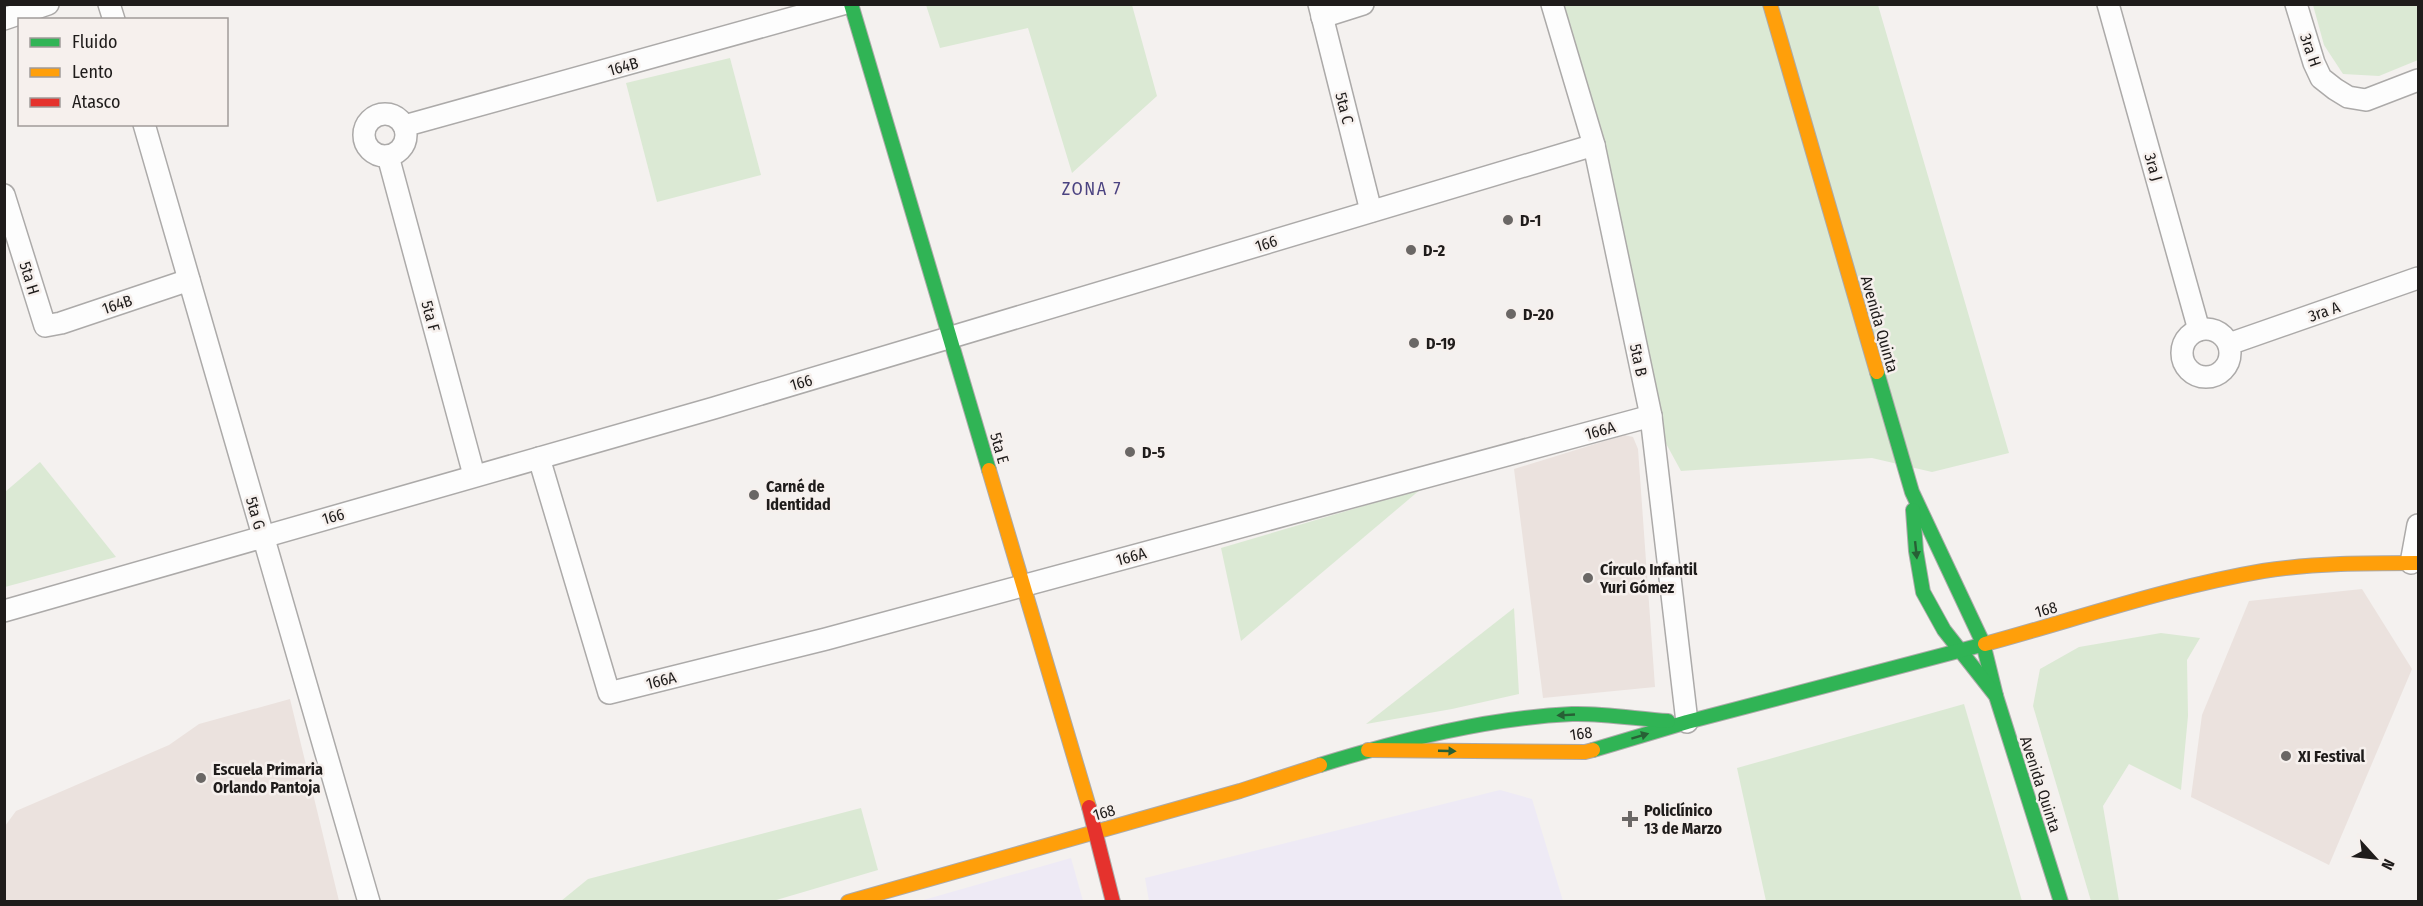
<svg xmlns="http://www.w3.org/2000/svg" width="2423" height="906" viewBox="0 0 2423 906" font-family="'Fira Sans Condensed',sans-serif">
<rect width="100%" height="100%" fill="#f4f1ef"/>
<!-- built -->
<g fill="#ebe2de">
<polygon points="1624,435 1633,437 1638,449 1655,687 1543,698 1514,469"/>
<polygon points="2362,589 2412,669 2329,865 2191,797 2202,715 2249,601"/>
<polygon points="290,699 339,901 5,901 5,826 16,811 169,745 199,724"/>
</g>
<!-- industrial -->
<g fill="#eeeaf5">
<polygon points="1500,790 1532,799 1563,901 1149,901 1145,878"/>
<polygon points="1071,858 1083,901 920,901"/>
</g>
<!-- green -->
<g fill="#dbe9d4">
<polygon points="926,5 1132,5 1157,96 1072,173 1028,28 940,48"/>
<polygon points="1552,5 1878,5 2009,453 1932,472 1872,458 1681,471 1651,416"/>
<polygon points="2313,5 2418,5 2418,60 2379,76 2343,74 2324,45"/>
<polygon points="730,58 761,175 657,202 626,83"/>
<polygon points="40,462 116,557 5,587 5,492"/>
<polygon points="1421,489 1241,641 1221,548"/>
<polygon points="1514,608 1519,694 1452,709 1366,724"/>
<polygon points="2161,633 2200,638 2187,660 2188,716 2181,790 2129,764 2103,806 2119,901 2091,901 2033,706 2040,669 2079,647"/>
<polygon points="1964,704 2022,901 1766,901 1737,768"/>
<polygon points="861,808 878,870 773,901 561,901 588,879"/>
</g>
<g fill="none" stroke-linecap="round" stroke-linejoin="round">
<!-- street casing -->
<g stroke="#acaaa9" stroke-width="24">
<g id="street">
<polyline points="109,4 114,20"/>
<polyline points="1319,4 1371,211"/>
<polyline points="1552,4 1594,145 1651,416 1687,722"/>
<polyline points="2108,4 2199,330"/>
<polyline points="2296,4 2314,63 2321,78 2335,89 2348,97 2366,100 2418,80"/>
<polyline points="1322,17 1363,4"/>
<polyline points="4,19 48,4"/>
<circle cx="385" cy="135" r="21"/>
<polyline points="144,124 369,902"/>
<polyline points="404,126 843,4"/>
<polyline points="388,156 474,475"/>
<polyline points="4,195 45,326 61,323 189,280"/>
<circle cx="2206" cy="353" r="24"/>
<polyline points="2229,344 2418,278"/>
<polyline points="539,458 609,693 826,639 1651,416"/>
<polyline points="2411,563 2418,525"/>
<polyline points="4,611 714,408 1594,145"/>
</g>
</g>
<!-- fast casing -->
<g stroke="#acaaa9" stroke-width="16">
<g id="fast">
<polyline points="851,4 989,470"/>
<polyline points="1877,372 1912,492 1983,643 1996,696"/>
<polyline points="1913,510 1916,551 1923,592 1944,630 1996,696 2061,902"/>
<polyline points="1593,750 1687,722 1985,644"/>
<path d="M1320,765C1401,740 1487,718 1572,714C1603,713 1637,719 1668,721"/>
</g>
</g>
<!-- slow casing -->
<g stroke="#acaaa9" stroke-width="16">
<g id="slow">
<polyline points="1770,4 1877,372"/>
<polyline points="989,470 1089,807"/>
<path d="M1985,644C2077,619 2169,587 2263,571C2314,563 2367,563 2418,563"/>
<polyline points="1368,750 1585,752 1593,750"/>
<polyline points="848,902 1240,791 1320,765"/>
</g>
</g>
<!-- jam casing -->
<g stroke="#acaaa9" stroke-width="16">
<polyline id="jam" points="1089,807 1113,902"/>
</g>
<!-- street -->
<use href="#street" stroke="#fdfdfd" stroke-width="21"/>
<!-- fast -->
<use href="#fast" stroke="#30b455" stroke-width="14"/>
<!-- slow -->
<use href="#slow" stroke="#ff9f0a" stroke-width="14"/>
<!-- jam -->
<use href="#jam" stroke="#e5322d" stroke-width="14"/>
</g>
<!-- one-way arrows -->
<defs><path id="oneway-solid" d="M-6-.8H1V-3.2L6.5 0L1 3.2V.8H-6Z" transform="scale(1.5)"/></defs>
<g fill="#276035">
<use href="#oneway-solid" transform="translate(1916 550) rotate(84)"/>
<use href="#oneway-solid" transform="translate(1566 715) rotate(177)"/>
<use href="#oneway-solid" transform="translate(1640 736) rotate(-17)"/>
<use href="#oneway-solid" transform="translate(1447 751) rotate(2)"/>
</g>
<!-- markers -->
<g fill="#6a6765" stroke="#f6f0ed" stroke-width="2">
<circle cx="1508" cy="220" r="6"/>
<circle cx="1411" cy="250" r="6"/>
<circle cx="1511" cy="314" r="6"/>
<circle cx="1414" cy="343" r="6"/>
<circle cx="1130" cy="452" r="6"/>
<circle cx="754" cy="495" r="6"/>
<circle cx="1588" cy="578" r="6"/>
<circle cx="2286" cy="756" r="6"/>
<circle cx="201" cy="778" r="6"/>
<path d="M1627 810h6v6h6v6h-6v6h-6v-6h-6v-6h6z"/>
</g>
<g text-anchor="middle" stroke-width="5" stroke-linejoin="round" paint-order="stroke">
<!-- street labels -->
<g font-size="16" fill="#1f1c1b" stroke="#f6f0ed">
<text transform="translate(2311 50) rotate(71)" y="6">3ra H</text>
<text transform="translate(623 66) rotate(-16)" y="6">164B</text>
<text transform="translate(1345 108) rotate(76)" y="6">5ta C</text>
<text transform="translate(2154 167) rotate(74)" y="6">3ra J</text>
<text transform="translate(1266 243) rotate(-17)" y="6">166</text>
<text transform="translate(30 278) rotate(73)" y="6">5ta H</text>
<text transform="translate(117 304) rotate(-18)" y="6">164B</text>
<text transform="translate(2324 311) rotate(-19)" y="6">3ra A</text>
<text transform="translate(431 316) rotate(75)" y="6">5ta F</text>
<text transform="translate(1880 324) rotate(74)" y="6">Avenida Quinta</text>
<text transform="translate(1639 360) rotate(78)" y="6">5ta B</text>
<text transform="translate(801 382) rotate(-16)" y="6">166</text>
<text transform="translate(1600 430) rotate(-15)" y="6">166A</text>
<text transform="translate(1000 448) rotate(74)" y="6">5ta E</text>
<text transform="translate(256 513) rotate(74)" y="6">5ta G</text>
<text transform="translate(333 516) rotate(-16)" y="6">166</text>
<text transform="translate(1131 556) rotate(-15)" y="6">166A</text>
<text transform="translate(2046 609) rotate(-15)" y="6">168</text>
<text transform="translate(661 680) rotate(-14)" y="6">166A</text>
<text transform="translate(1581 733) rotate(-8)" y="6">168</text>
<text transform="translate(2041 784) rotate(72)" y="6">Avenida Quinta</text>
<text transform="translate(1104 812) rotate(-16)" y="6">168</text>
</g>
<!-- poi labels -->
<g font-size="16" font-weight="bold" fill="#1f1c1b" stroke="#f6f0ed" text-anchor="start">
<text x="1520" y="226">D-1</text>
<text x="1423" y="256">D-2</text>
<text x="1523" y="320">D-20</text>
<text x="1426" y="349">D-19</text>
<text x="1142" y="458">D-5</text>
<text x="766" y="492">Carné de<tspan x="766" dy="18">Identidad</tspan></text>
<text x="1600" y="575">Círculo Infantil<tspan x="1600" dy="18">Yuri Gómez</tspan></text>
<text x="2298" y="762">XI Festival</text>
<text x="213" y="775">Escuela Primaria<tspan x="213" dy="18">Orlando Pantoja</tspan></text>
<text x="1644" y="816">Policlínico<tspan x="1644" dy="18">13 de Marzo</tspan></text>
</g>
<!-- neighbourhood labels -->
<g font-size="18" letter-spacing="1.5" fill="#4b4381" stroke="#f6f0ed">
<text x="1092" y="195">ZONA 7</text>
</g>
</g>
<!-- border -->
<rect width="2423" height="906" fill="none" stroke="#1f1c1b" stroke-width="12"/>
<!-- legend -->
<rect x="18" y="18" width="210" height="108" fill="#f6f0ed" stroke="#a09b99" stroke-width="1.5"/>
<rect x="30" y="38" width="30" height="9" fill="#30b455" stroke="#a09b99" stroke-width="1.5"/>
<text x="72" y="48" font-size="18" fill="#1f1c1b">Fluido</text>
<rect x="30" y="68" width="30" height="9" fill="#ff9f0a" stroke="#a09b99" stroke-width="1.5"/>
<text x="72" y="78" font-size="18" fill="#1f1c1b">Lento</text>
<rect x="30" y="98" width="30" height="9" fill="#e5322d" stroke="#a09b99" stroke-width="1.5"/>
<text x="72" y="108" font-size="18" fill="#1f1c1b">Atasco</text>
<!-- north arrow -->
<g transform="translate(2375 858) rotate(117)" stroke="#f6f0ed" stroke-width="4.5" paint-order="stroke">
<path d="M0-4.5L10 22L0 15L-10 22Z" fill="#1f1c1b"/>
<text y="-9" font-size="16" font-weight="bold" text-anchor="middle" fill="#1f1c1b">N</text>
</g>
</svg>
